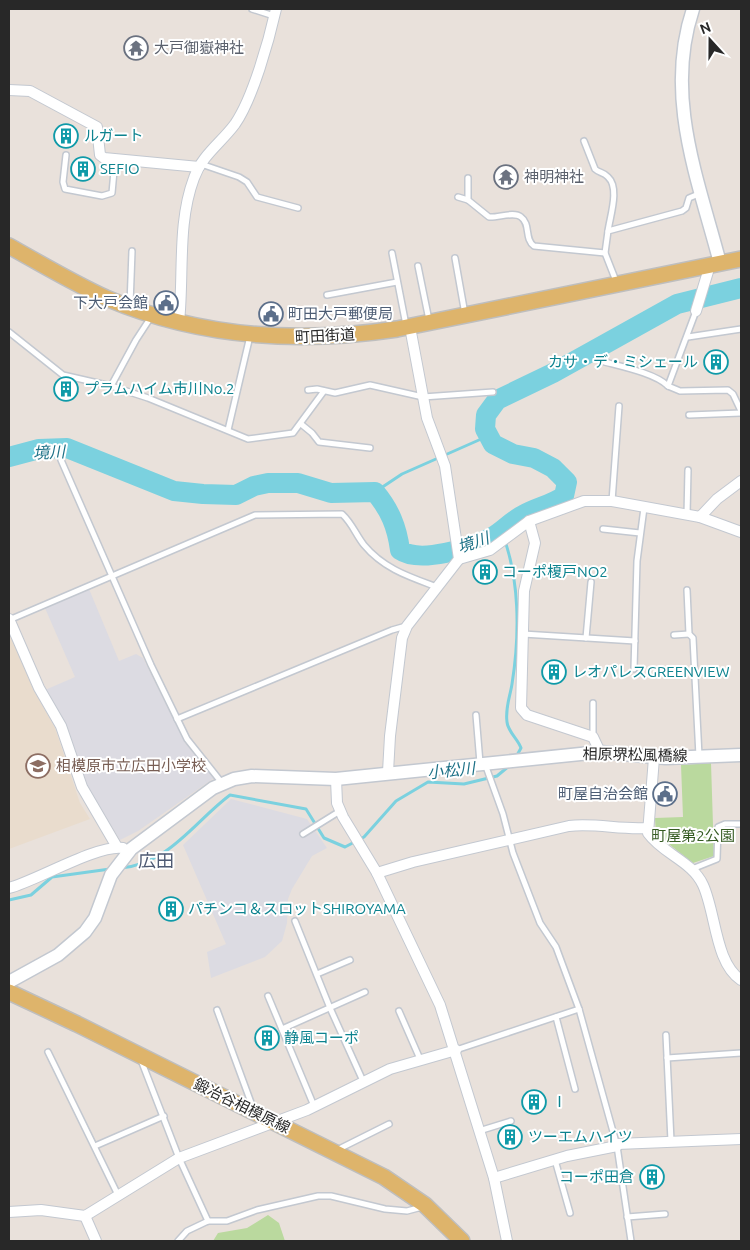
<svg xmlns="http://www.w3.org/2000/svg" width="750" height="1250" viewBox="0 0 750 1250" font-family="Ubuntu,'Noto Sans JP',sans-serif">
<rect width="100%" height="100%" fill="#e9e1db"/>
<!-- industrial -->
<g fill="#dcdbe2">
<polygon points="89,589 119,661 136,654 143,658 185,743 214,778 138,831 120,840 86,784 71,739 45,690 75,677 45,608"/>
<polygon points="231,799 307,819 327,848 312,856 292,889 288,899 287,923 282,941 265,957 211,978 207,952 226,944 183,845"/>
</g>
<!-- education -->
<polygon fill="#e9dccd" points="9,631 33,689 55,728 80,803 90,819 9,849"/>
<!-- green -->
<g fill="#bad99e">
<polygon points="711,763 714,856 693,863 656,834 655,818 683,817 681,765"/>
<polygon points="268,1215 279,1223 285,1241 213,1241 218,1233 247,1228"/>
</g>
<g fill="none" stroke-linecap="round" stroke-linejoin="round">
<!-- stream -->
<g stroke="#7bd1df" stroke-width="3">
<polyline points="375,492 402,474 488,436"/>
<path d="M501,530C520,577 520,634 512,684C510,697 505,708 507,722C508,732 518,739 521,748L516,757"/>
<path d="M121,868C169,864 195,821 230,795L306,809L324,838L345,847L364,837L396,801L428,782L464,784L497,776L509,766"/>
<polyline points="9,900 31,895 52,877 110,869"/>
</g>
<!-- river -->
<path stroke="#7bd1df" stroke-width="20" d="M9,457L39,449L67,448L174,491L203,494L236,495L254,486L268,483H298L331,493L375,492C390,510 397,527 400,550C420,564 471,548 492,537C503,531 511,521 523,515C537,507 551,505 564,496L567,482L553,468L534,458L513,454L493,444L485,429L486,415L497,400L553,373L677,304L741,288"/>
<!-- service casing -->
<g stroke="#c3c8d0" stroke-width="8">
<g id="service">
<polyline points="252,9 274,16"/>
<path d="M584,141L595,169C599,173 604,172 608,177C620,188 610,216 608,231"/>
<polyline points="66,155 63,182 65,189 102,196 112,193 115,160"/>
<polyline points="201,164 239,177 247,182 257,197 298,208"/>
<path d="M468,178V200L489,217C498,218 514,211 521,217C531,224 524,239 534,246L605,253"/>
<polyline points="458,197 468,200"/>
<polyline points="392,253 406,325"/>
<polyline points="455,258 465,314"/>
<polyline points="418,266 429,320"/>
<polyline points="616,281 605,253 608,231 682,211 686,208 689,198 701,193"/>
<polyline points="327,295 397,282"/>
<polyline points="130,305 132,251"/>
<polyline points="696,311 668,386 680,391 728,390 733,394 741,411"/>
<polyline points="9,332 63,375 111,386 148,398 248,439 293,433 324,391"/>
<polyline points="688,337 741,329"/>
<path d="M601,361C619,366 655,373 668,386"/>
<polyline points="111,386 136,340 151,317"/>
<polyline points="308,390 317,389 335,393 370,385 423,397 493,392"/>
<polyline points="689,415 741,413"/>
<polyline points="301,424 312,433 319,442 370,448"/>
<polyline points="228,430 250,336"/>
<polyline points="61,460 151,665 187,739 222,783"/>
<polyline points="612,501 619,406"/>
<polyline points="687,515 688,470"/>
<polyline points="603,529 640,533"/>
<polyline points="687,590 689,634 693,638 699,756"/>
<path d="M9,620L255,515L342,514C352,523 356,535 364,545C384,569 410,577 437,587"/>
<polyline points="523,634 635,641"/>
<polyline points="674,635 689,634"/>
<polyline points="586,638 591,582"/>
<polyline points="634,669 637,561 644,508"/>
<polyline points="593,703 593,737"/>
<polyline points="476,715 480,763"/>
<polyline points="177,719 392,630 406,626"/>
<polyline points="485,764 503,814 513,853 540,923 556,947 579,1009 617,1146 631,1241"/>
<polyline points="303,834 340,811"/>
<polyline points="692,869 717,859 718,827 725,824 741,824"/>
<polyline points="295,921 330,1008 363,1081"/>
<polyline points="317,974 350,960"/>
<polyline points="268,996 314,1106"/>
<polyline points="217,1010 253,1108"/>
<polyline points="399,1011 420,1059"/>
<polyline points="556,1017 575,1089"/>
<polyline points="282,1029 365,992"/>
<polyline points="666,1035 671,1141"/>
<polyline points="456,1050 579,1009"/>
<polyline points="48,1052 118,1195"/>
<polyline points="667,1058 741,1053"/>
<polyline points="141,1060 179,1158 208,1221"/>
<polyline points="479,1131 511,1121"/>
<polyline points="95,1146 164,1116"/>
<polyline points="337,1150 389,1124"/>
<polyline points="555,1160 570,1213"/>
<polyline points="627,1217 665,1214"/>
<polyline points="178,1241 187,1231 208,1221 227,1221 257,1210 318,1196 331,1196 385,1209 407,1211 422,1207"/>
</g>
</g>
<!-- minor casing -->
<g stroke="#c3c8d0" stroke-width="12">
<g id="minor">
<polyline points="9,90 30,91 97,127 100,155 104,158 199,167"/>
<polyline points="696,311 710,265"/>
<path d="M179,322C184,275 177,223 194,178C202,155 221,143 235,124C253,98 269,40 276,9"/>
<polyline points="700,517 741,532"/>
<polyline points="529,521 535,543 524,591 521,708 527,715 593,737 600,752"/>
<polyline points="459,559 490,550 529,521 584,501 612,501 700,517 717,499 741,481"/>
<polyline points="9,619 39,688 61,726 82,787 117,847"/>
<path d="M654,758L648,833C663,854 692,861 703,885C716,913 715,963 741,980"/>
<polyline points="388,772 390,736 402,638 407,626 459,559 445,466 427,418 410,327"/>
<polyline points="336,779 337,803 343,817 377,873 440,1005 494,1178 507,1241"/>
<path d="M377,873L413,862L569,826C596,823 621,830 647,828"/>
<path d="M9,888C36,881 98,844 123,848"/>
<polyline points="617,1144 741,1139"/>
<polyline points="494,1178 567,1156 617,1146"/>
<polyline points="9,1212 41,1210 85,1216 179,1158 307,1110 390,1069 456,1050"/>
<polyline points="85,1216 96,1241"/>
</g>
</g>
<!-- tertiary casing -->
<g stroke="#c3c8d0" stroke-width="15">
<g id="tertiary">
<path d="M693,9C664,96 698,179 720,263"/>
<polyline points="9,982 58,955 85,932 95,918 111,875 131,849 213,788 234,779 252,776 336,779 600,752 666,758 741,755"/>
</g>
</g>
<!-- primary casing -->
<g stroke="#bebebe" stroke-width="18">
<g id="primary">
<path d="M9,246C41,264 73,283 106,298C200,338 297,344 397,329L741,259"/>
<polyline points="9,992 77,1024 384,1177 425,1205 462,1241"/>
</g>
</g>
<!-- service -->
<use href="#service" stroke="#fff" stroke-width="5"/>
<!-- minor -->
<use href="#minor" stroke="#fff" stroke-width="10"/>
<!-- tertiary -->
<use href="#tertiary" stroke="#fff" stroke-width="12"/>
<!-- primary -->
<use href="#primary" stroke="#deb46b" stroke-width="15"/>
</g>
<!-- icons -->
<defs>
<g id="temple-ring" transform="scale(1.25)"><circle r="9.5" fill="#fff" stroke="#6b7280" stroke-width="1.5"/><path d="M0-6L5-2H3V0L6.5 2.5H4V6H1.5V3h-3V6H-4V2.5H-6.5L-3 0V-2H-5Z" fill="#6b7280"/></g>
<g id="building-ring" transform="scale(1.25)"><circle r="9.5" fill="#fff" stroke="#0f9aa8" stroke-width="1.5"/><path d="M-4-6H4V6H1V3H-1V6H-4ZM-2.5-4.3h1.7v1.8h-1.7ZM.8-4.3h1.7v1.8H.8ZM-2.5-1h1.7V.8h-1.7ZM.8-1h1.7V.8H.8Z" fill="#0f9aa8"/></g>
<g id="civic-ring" transform="scale(1.25)"><circle r="9.5" fill="#fff" stroke="#5c6f8a" stroke-width="1.5"/><path d="M-.6-6.5H3V-4.5H.6V-3L4-1V1h2V6H-6V1h2V-1L-.6-3ZM-1.2 2.5V6h2.4V2.5Z" fill="#5c6f8a"/></g>
<g id="school-ring" transform="scale(1.25)"><circle r="9.5" fill="#fff" stroke="#8d6e63" stroke-width="1.5"/><path d="M0-5L7-2L0 1L-7-2ZM-4 1L0 2.5L4 1V4Q0 6-4 4Z" fill="#8d6e63"/></g>
</defs>
<g fill-rule="evenodd">
<use href="#temple-ring" x="136" y="48"/>
<use href="#building-ring" x="66" y="136"/>
<use href="#building-ring" x="83" y="169"/>
<use href="#temple-ring" x="506" y="177"/>
<use href="#civic-ring" x="166" y="303"/>
<use href="#civic-ring" x="271" y="314"/>
<use href="#building-ring" x="716" y="362"/>
<use href="#building-ring" x="66" y="389"/>
<use href="#building-ring" x="485" y="572"/>
<use href="#building-ring" x="554" y="672"/>
<use href="#school-ring" x="38" y="766"/>
<use href="#civic-ring" x="665" y="794"/>
<use href="#building-ring" x="171" y="909"/>
<use href="#building-ring" x="267" y="1038"/>
<use href="#building-ring" x="534" y="1102"/>
<use href="#building-ring" x="510" y="1137"/>
<use href="#building-ring" x="652" y="1177"/>
</g>
<g text-anchor="middle" stroke-width="4" stroke-linejoin="round" paint-order="stroke">
<!-- worship labels -->
<g font-size="15" fill="#5b616d" stroke="#fff" text-anchor="start">
<text x="154" y="53">大戸御嶽神社</text>
<text x="524" y="182">神明神社</text>
</g>
<!-- culture labels -->
<g font-size="15" fill="#0d838f" stroke="#fff" text-anchor="start">
<text x="84" y="141">ルガート</text>
<text x="100" y="174">SEFIO</text>
<text x="698" y="367" text-anchor="end">カサ・デ・ミシェール</text>
<text x="84" y="394">プラムハイム市川No.2</text>
<text x="502" y="577">コーポ榎戸NO2</text>
<text x="572" y="677">レオパレスGREENVIEW</text>
<text x="188" y="914">パチンコ＆スロットSHIROYAMA</text>
<text x="284" y="1043">静風コーポ</text>
<text x="552" y="1107">Ⅰ</text>
<text x="528" y="1142">ツーエムハイツ</text>
<text x="634" y="1182" text-anchor="end">コーポ田倉</text>
</g>
<!-- service labels -->
<g font-size="15" fill="#4e5e75" stroke="#fff" text-anchor="end">
<text x="148" y="308">下大戸会館</text>
<text x="288" y="319" text-anchor="start">町田大戸郵便局</text>
<text x="648" y="799">町屋自治会館</text>
</g>
<!-- street labels -->
<g font-size="15" fill="#282828" stroke="#fff">
<text transform="translate(325 336) rotate(-3)" y="5">町田街道</text>
<text transform="translate(635 755) rotate(1)" y="5">相原堺松風橋線</text>
<text transform="translate(242 1106) rotate(26)" y="5">鍛冶谷相模原線</text>
</g>
<!-- education labels -->
<g font-size="15" fill="#785e54" stroke="#fff" text-anchor="start">
<text x="56" y="771">相模原市立広田小学校</text>
</g>
<!-- park labels -->
<g font-size="15" fill="#355b22" stroke="#fff">
<text x="693" y="841">町屋第2公園</text>
</g>
<!-- water labels -->
<g font-size="16" font-style="italic" fill="#1d7187" stroke="#fff">
<text transform="translate(49 452) rotate(-3)" y="6">境川</text>
<text transform="translate(473 542) rotate(-19)" y="6">境川</text>
<text transform="translate(451 770) rotate(-6)" y="6">小松川</text>
</g>
<!-- quarter labels -->
<g font-size="18" fill="#4e5a73" stroke="#fff">
<text x="156" y="867">広田</text>
</g>
</g>
<!-- border -->
<rect width="750" height="1250" fill="none" stroke="#282828" stroke-width="20"/>
<!-- north arrow -->
<g transform="translate(710 40) rotate(339)" stroke="#ffffff" stroke-width="4" paint-order="stroke">
<path d="M0-4L9 19L0 12L-9 19Z" fill="#282828"/>
<text y="-8" font-size="14" font-weight="bold" text-anchor="middle" fill="#282828">N</text>
</g>
</svg>
